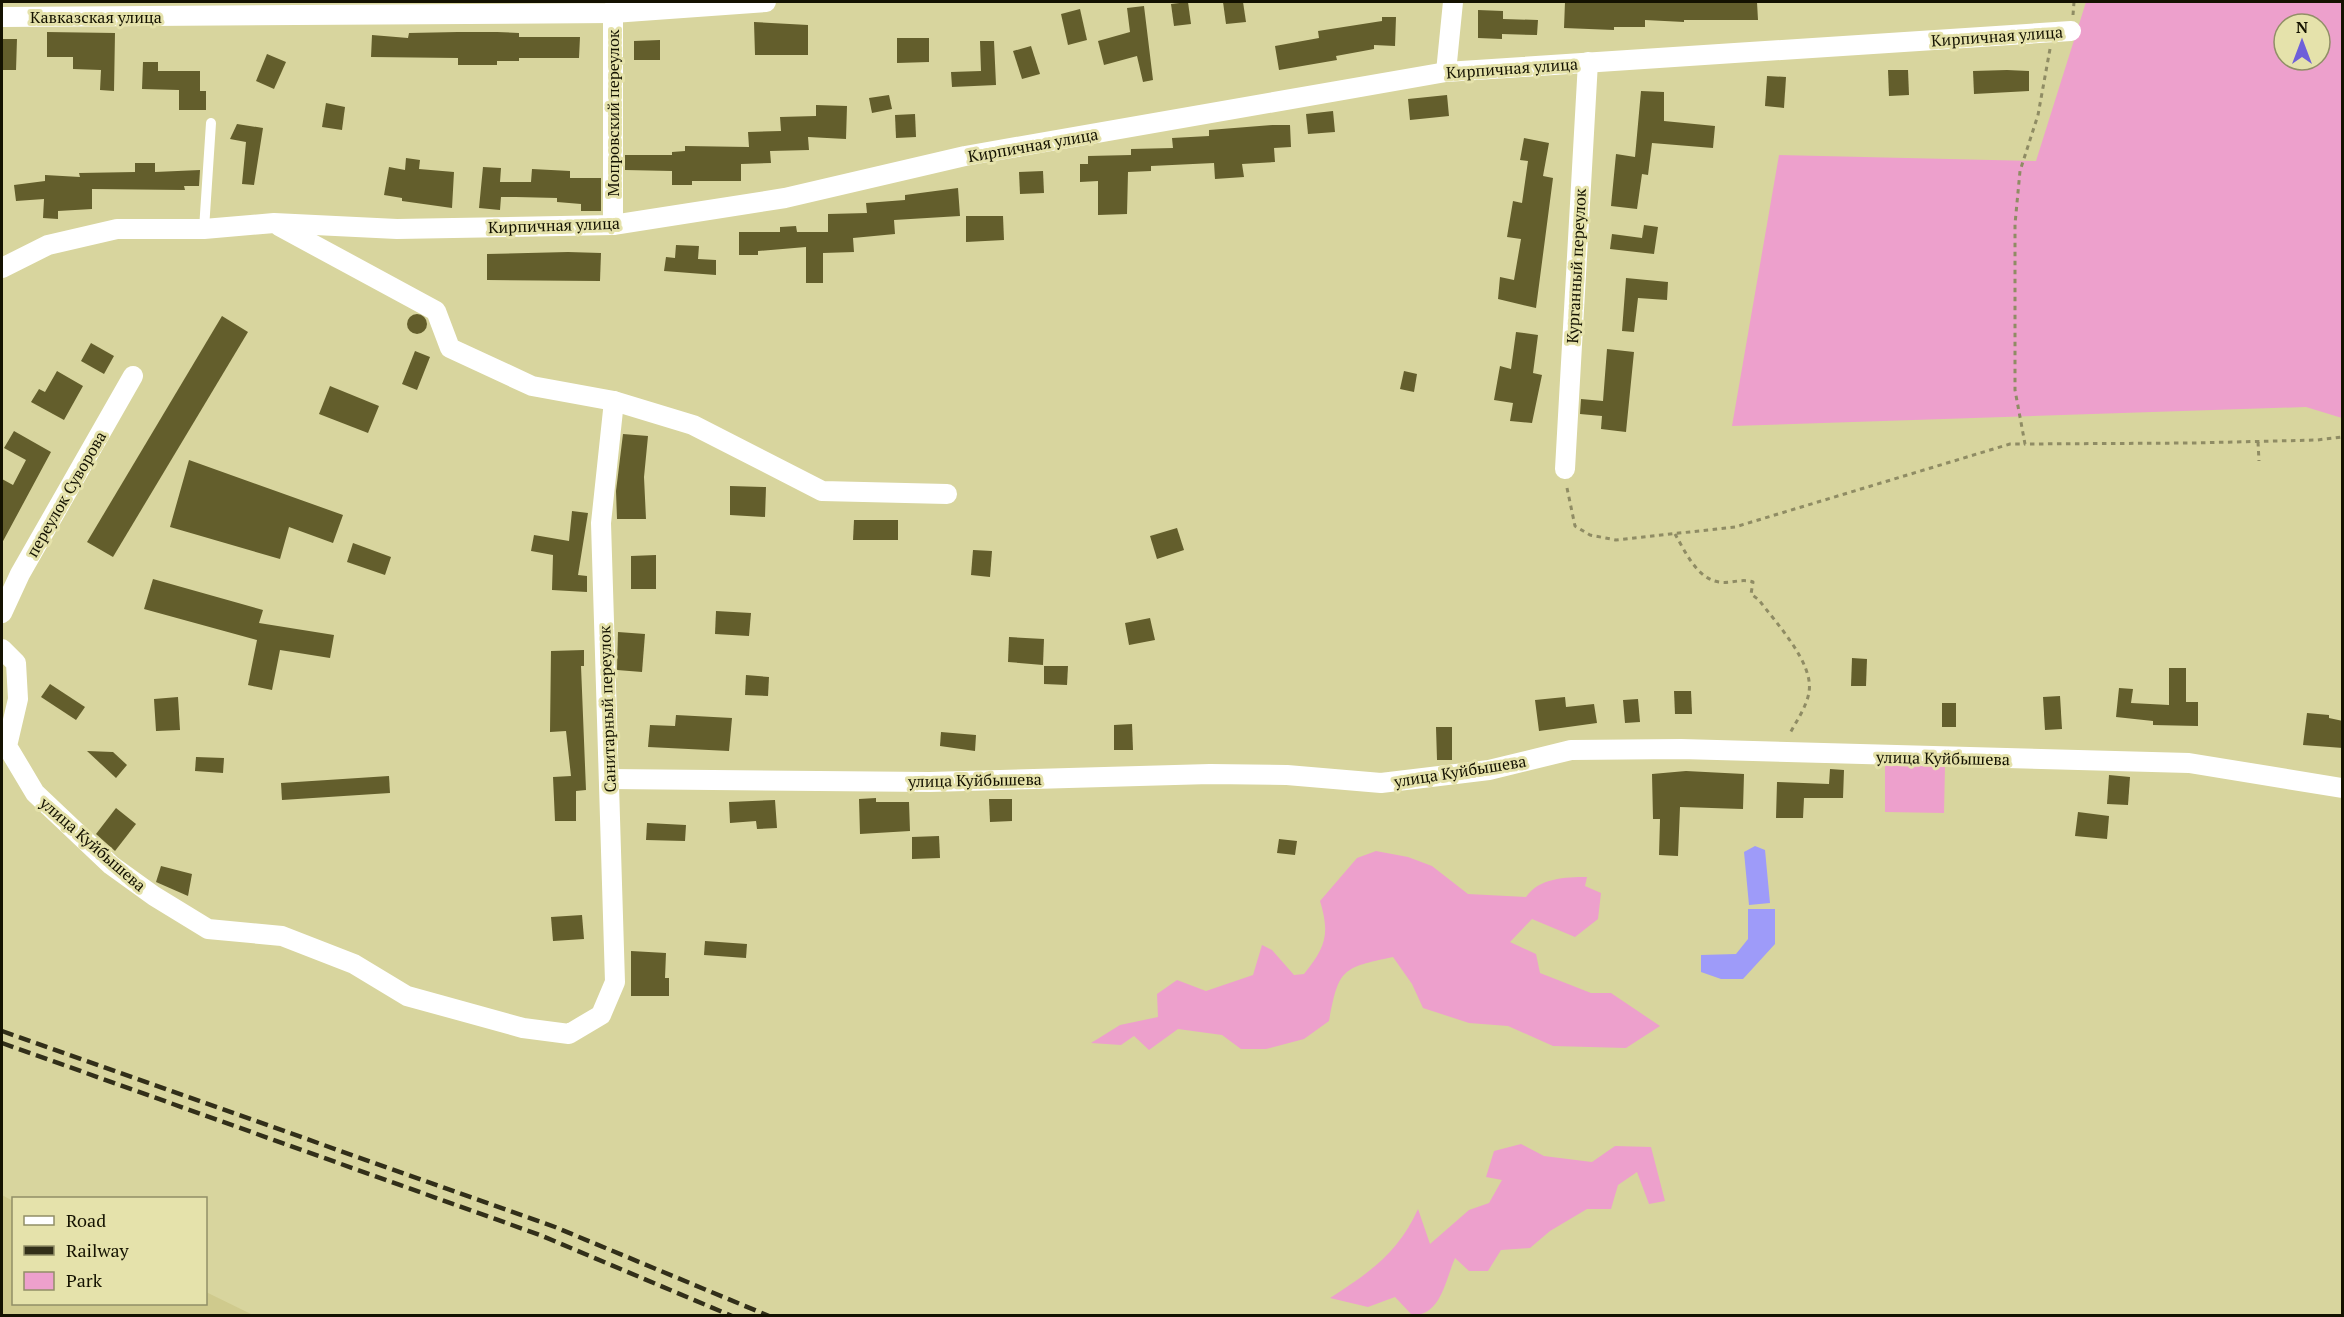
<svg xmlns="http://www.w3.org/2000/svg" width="2344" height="1317" viewBox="0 0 2344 1317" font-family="'PT Serif',serif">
<rect width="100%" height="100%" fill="#d8d59e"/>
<!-- built -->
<polygon fill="#cfca8d" points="2,1195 13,1201 14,1304 206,1304 206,1292 253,1315 2,1315"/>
<!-- green -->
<g fill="#eda0cc" fill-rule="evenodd">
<path d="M2086,2H2342V418L2306,407L1732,426L1779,155L2036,161ZM2284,24H2320V60H2284Z"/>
<polygon points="1885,764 1945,765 1944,813 1885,812"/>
<path d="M1376,851L1408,857L1432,866L1468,894L1526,897C1539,878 1565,877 1587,877L1585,886L1601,893L1598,919L1575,937L1532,919L1510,942L1536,954L1540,973L1591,993H1611L1660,1026L1626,1048L1553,1046L1508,1026L1469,1023L1423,1008L1412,984L1393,957C1341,968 1339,969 1329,1021L1304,1039L1266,1049H1241L1222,1035L1178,1029L1149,1050L1134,1036L1121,1045L1091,1043L1120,1025L1158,1017L1157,994L1177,980L1206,991L1253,975L1262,945L1272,950L1294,975L1304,974C1326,947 1330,934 1320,901L1357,858Z"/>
<path d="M1521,1144L1544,1156L1592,1162L1615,1146L1651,1147L1665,1201L1649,1204L1637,1172L1618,1185L1611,1209H1587L1550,1231L1530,1248L1501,1250L1488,1271H1469L1455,1258C1445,1281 1441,1316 1412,1315L1395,1297L1368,1307L1330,1298C1369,1273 1399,1252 1418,1209L1430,1244L1469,1210L1489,1203L1502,1180L1486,1177L1494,1151Z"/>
</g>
<!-- water -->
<g fill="#9e9bf9">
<polygon points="1755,846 1765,850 1770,903 1749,905 1744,852"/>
<polygon points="1748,909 1775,909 1775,944 1743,979 1721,979 1701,972 1701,955 1736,954 1748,939"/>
</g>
<!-- building -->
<g fill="#635e2c">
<polygon points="1188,2 1191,24 1174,26 1171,4"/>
<polygon points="1223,2 1243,2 1246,22 1226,24"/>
<polygon points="1565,2 1757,2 1758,20 1684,20 1684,22 1645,20 1645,27 1614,27 1614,30 1564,28"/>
<polygon points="1144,6 1153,80 1143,82 1137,56 1104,65 1098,41 1130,32 1127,8"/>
<polygon points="1080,9 1087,40 1068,45 1061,14"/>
<polygon points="1478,10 1503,11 1503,19 1538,20 1537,35 1502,34 1502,39 1478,38"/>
<polygon points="1382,17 1396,17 1395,46 1374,45 1374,49 1336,56 1337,60 1279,70 1275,46 1319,38 1318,31 1382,21"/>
<polygon points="754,22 808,25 808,55 755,55"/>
<polygon points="47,32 115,33 114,91 100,90 101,70 73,69 73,57 47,57"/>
<polygon points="458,32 497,32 519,33 519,37 580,37 579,58 519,58 519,61 497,61 497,65 458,65 458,58 371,57 372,35 408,38 409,33"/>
<polygon points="897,38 929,38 929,62 897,63"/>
<polygon points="3,39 17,39 16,70 2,70"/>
<polygon points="660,40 660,60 634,60 634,41"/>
<polygon points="980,41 994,41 996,85 952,87 951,72 981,71"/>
<polygon points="1031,46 1040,74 1022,79 1013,51"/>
<polygon points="267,54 286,62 274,89 256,81"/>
<polygon points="143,62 158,62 158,71 200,71 200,91 206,91 206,110 179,110 179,90 142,89"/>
<polygon points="1888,70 1908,70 1909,95 1889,96"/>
<polygon points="2007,70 2029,71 2029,91 1974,94 1973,71"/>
<polygon points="1767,76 1786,77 1784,108 1765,106"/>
<polygon points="1641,91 1664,92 1664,121 1715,126 1713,148 1652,143 1648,175 1642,174 1637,209 1611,206 1616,154 1635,157"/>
<polygon points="889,95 892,109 872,113 869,98"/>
<polygon points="1447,95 1449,116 1410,120 1408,99"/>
<polygon points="326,103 345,107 342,130 322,127"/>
<polygon points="816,105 847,106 846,139 808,137 809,150 770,151 771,163 741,164 741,181 692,181 692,185 672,185 672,171 625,170 625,155 672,155 672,152 685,151 685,146 749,147 748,132 781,131 780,117 816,116"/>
<polygon points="1333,111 1335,132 1308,134 1306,114"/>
<polygon points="915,114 916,137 896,138 895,115"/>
<polygon points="237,124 263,128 254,185 242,184 246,142 230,139"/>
<polygon points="1272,125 1290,125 1291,147 1274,148 1275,162 1242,164 1244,177 1215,179 1214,163 1151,166 1151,171 1128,172 1127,214 1098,215 1098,181 1080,182 1080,164 1088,164 1088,156 1131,155 1131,149 1173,148 1172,138 1209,136 1209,130"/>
<polygon points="1524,138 1549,143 1543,176 1553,178 1536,308 1498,299 1500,277 1514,280 1521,239 1507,237 1513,201 1522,203 1528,161 1520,160"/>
<polygon points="406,158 420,160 419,169 454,172 452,208 402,201 402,198 384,195 389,167 405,170"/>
<polygon points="135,163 155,163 155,172 200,170 199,186 184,186 185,190 92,189 92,209 58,211 58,219 43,218 44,199 16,201 14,185 45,181 45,175 80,177 79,173 135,172"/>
<polygon points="483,167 501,168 500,182 531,182 532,169 570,171 570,178 601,178 601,211 581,211 581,204 557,202 557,198 516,197 501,197 500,210 479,208"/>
<polygon points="1043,171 1044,193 1020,194 1019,172"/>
<polygon points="958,188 960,216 894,220 895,234 853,238 854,252 823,253 823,283 806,283 806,247 758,251 758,255 739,255 739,232 780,232 780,227 796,226 797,232 828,232 828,214 867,213 866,203 905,200 905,195"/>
<polygon points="966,216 1003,216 1004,240 966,242"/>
<polygon points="1644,225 1658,227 1654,254 1610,249 1612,234 1642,238"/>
<polygon points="676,245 699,246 698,259 716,260 716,275 664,271 666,257 675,258"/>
<polygon points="568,252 601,253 600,281 487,280 487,254"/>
<polygon points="1626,278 1668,282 1667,300 1638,298 1634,332 1622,331"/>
<circle cx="417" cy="324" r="10"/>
<polygon points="222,316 248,332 113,557 87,542"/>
<polygon points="1516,332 1538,335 1533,373 1542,375 1532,423 1510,421 1513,403 1494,400 1500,366 1511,369"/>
<polygon points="91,343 114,356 104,374 81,361"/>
<polygon points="1607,349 1634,352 1626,432 1601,429 1602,416 1580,414 1581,399 1603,401"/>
<polygon points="415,351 430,357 417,390 402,384"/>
<polygon points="57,371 83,386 64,420 31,402 39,389 45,392"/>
<polygon points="1404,371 1417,374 1414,392 1400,389"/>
<polygon points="330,386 379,406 368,433 319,414"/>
<polygon points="14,431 51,452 2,543 2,479 13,485 26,460 4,448"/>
<polygon points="623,434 648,436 644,477 646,519 617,519 616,491"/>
<polygon points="189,460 343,515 333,543 289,527 280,559 170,527"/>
<polygon points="730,486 766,487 765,517 730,515"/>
<polygon points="572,511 588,513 578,575 587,576 587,592 552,590 553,555 531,551 534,535 569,541"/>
<polygon points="854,520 898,520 898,540 853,540"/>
<polygon points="1177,528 1184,550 1157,559 1150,536"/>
<polygon points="353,543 391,557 385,575 347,562"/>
<polygon points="973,550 992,551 990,577 971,575"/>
<polygon points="656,555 656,589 631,589 631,556"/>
<polygon points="153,579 263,610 259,623 334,635 330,658 280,650 272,690 248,685 257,640 144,609"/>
<polygon points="716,611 751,613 749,636 715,634"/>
<polygon points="1150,618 1155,640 1129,645 1125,623"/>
<polygon points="618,632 645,634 642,672 617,670"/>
<polygon points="1009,637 1044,639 1043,665 1008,662"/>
<polygon points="584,650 584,666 581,666 586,790 576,791 576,821 555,821 553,777 571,776 566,731 550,732 551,651"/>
<polygon points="1852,658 1867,659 1866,686 1851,686"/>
<polygon points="1044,666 1068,666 1067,685 1044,684"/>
<polygon points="2169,668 2186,668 2186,702 2198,702 2198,726 2153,725 2153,721 2116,717 2119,688 2133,689 2131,703 2169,705"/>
<polygon points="746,675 769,677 768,696 745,695"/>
<polygon points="50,684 85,707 76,720 41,697"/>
<polygon points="1674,691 1691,691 1692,714 1675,714"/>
<polygon points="2060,696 2062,729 2045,730 2043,697"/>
<polygon points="178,697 180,730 156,731 154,699"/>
<polygon points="1565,697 1566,707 1594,704 1597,723 1539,731 1535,700"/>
<polygon points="1638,699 1640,722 1625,723 1623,700"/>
<rect x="1942" y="703" width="14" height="24"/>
<polygon points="2307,713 2329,715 2329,718 2343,721 2343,748 2303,745"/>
<polygon points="676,715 732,718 729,751 648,747 650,725 675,726"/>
<polygon points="1132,724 1133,750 1114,750 1114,725"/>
<polygon points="1436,727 1452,727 1452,760 1437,760"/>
<polygon points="941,732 976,735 975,751 940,746"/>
<polygon points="87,751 113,752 127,765 116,778"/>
<polygon points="196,757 224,758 223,773 195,771"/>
<polygon points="1830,769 1844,770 1843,798 1804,798 1803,818 1776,818 1777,782 1829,784"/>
<polygon points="1686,771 1744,774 1743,809 1680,807 1678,856 1659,855 1660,819 1653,819 1652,774"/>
<polygon points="2109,775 2130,777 2128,805 2107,804"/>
<polygon points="389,776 390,793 282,800 281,783"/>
<polygon points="876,798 876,802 909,802 910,831 860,834 859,799"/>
<polygon points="989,799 1012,799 1012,821 990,822"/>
<polygon points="775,800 777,828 757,829 756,821 730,823 729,802"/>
<polygon points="116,808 136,824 115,851 96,834"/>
<polygon points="2078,812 2109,816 2107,839 2075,836"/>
<polygon points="647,823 686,825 685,841 646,840"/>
<polygon points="939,836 940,858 912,859 912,837"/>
<polygon points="1279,839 1297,841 1295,855 1277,853"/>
<polygon points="161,866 192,874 188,896 156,882"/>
<polygon points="582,915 584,939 553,941 551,917"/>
<polygon points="705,941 747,944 746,958 704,955"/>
<polygon points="631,951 666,953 665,978 669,978 669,996 631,996"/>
</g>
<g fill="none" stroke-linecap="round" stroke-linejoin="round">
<!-- path -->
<g stroke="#8f8c64" stroke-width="3" stroke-dasharray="4.5 4.5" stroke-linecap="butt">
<polyline points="2073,15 2074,2"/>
<polyline points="2050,49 2038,115 2020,171 2015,224 2015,390 2025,444 2193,443 2317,440 2342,437"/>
<polyline points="2258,442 2259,461"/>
<polyline points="1567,488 1575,526 1590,535 1616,540 1735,527 2010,444 2025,444"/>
<path d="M1675,534C1685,551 1697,579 1719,582C1731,584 1741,578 1753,582L1751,594L1759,600C1776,623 1814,663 1809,692C1807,706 1796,722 1789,735"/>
</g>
<!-- service -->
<polyline stroke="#fff" stroke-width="10" points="204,229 211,123"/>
<!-- minor -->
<g stroke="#fff" stroke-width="20">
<polyline points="2,17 613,13 766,2"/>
<polyline points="1446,72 1453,2"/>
<polyline points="613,225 613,13 616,2"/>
<polyline points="279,226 436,311 450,348 532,386 614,401 693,425 822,491 947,494"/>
<polyline points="2,268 48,245 117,229 204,229 274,223 397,229 613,225 785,198 965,156 1446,72 2071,31"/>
<polyline points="1565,469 1588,62"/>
<polyline points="2,613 20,574 133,376"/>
<polyline points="2,649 16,663 18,699 7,746 35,793 111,865 154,896 208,929 282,936 354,964 407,996 523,1028 569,1034 601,1015 615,982 601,523 614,401"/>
<polyline points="610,779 930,782 1210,774 1287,775 1381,783 1489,770 1571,750 1681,749 2189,763 2342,788"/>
</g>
<!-- rail -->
<g stroke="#322f19" stroke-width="4.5" stroke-dasharray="12 6" stroke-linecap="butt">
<polyline points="2,1031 555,1227 769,1316"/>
<polyline points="2,1043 540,1235 732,1316"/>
</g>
</g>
<g text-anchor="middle" stroke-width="6" stroke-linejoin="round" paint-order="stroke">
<!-- street labels -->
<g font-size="16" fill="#141201" stroke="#e5e2ab">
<text x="96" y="23">Кавказская улица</text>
<text transform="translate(1997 36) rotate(-4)" y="6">Кирпичная улица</text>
<text transform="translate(1512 68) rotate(-4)" y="6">Кирпичная улица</text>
<text transform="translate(613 113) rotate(-90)" y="6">Мопровский переулок</text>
<text transform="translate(1033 145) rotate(-10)" y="6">Кирпичная улица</text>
<text transform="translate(554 225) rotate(-2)" y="6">Кирпичная улица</text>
<text transform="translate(1576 266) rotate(-87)" y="6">Курганный переулок</text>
<text transform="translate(66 494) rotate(-60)" y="6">переулок Суворова</text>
<text transform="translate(607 709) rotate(-92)" y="6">Санитарный переулок</text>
<text transform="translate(1943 758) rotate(1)" y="6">улица Куйбышева</text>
<text transform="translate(1460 771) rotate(-9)" y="6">улица Куйбышева</text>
<text transform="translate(975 780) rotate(-1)" y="6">улица Куйбышева</text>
<text transform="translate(93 844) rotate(41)" y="6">улица Куйбышева</text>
</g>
</g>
<!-- border -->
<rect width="2344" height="1317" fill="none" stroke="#141201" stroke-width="6"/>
<!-- legend -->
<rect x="12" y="1197" width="195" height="108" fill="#e5e2ab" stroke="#918f67" stroke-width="1.5"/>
<rect x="24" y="1216" width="30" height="9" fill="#ffffff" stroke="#918f67" stroke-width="1.5"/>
<text x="66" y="1227" font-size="18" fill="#141201">Road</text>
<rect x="24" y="1246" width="30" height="9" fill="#322f19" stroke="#918f67" stroke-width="1.5"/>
<text x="66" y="1257" font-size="18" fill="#141201">Railway</text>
<rect x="24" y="1272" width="30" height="18" fill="#eda0cc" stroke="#918f67" stroke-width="1.5"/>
<text x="66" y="1287" font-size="18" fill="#141201">Park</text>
<!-- north arrow -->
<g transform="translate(2302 42)"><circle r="28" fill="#e5e2ab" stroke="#918f67" stroke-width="1.5"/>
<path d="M0-4.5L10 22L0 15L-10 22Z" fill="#6e5fd9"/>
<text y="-9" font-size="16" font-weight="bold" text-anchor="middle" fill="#141201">N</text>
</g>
</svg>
